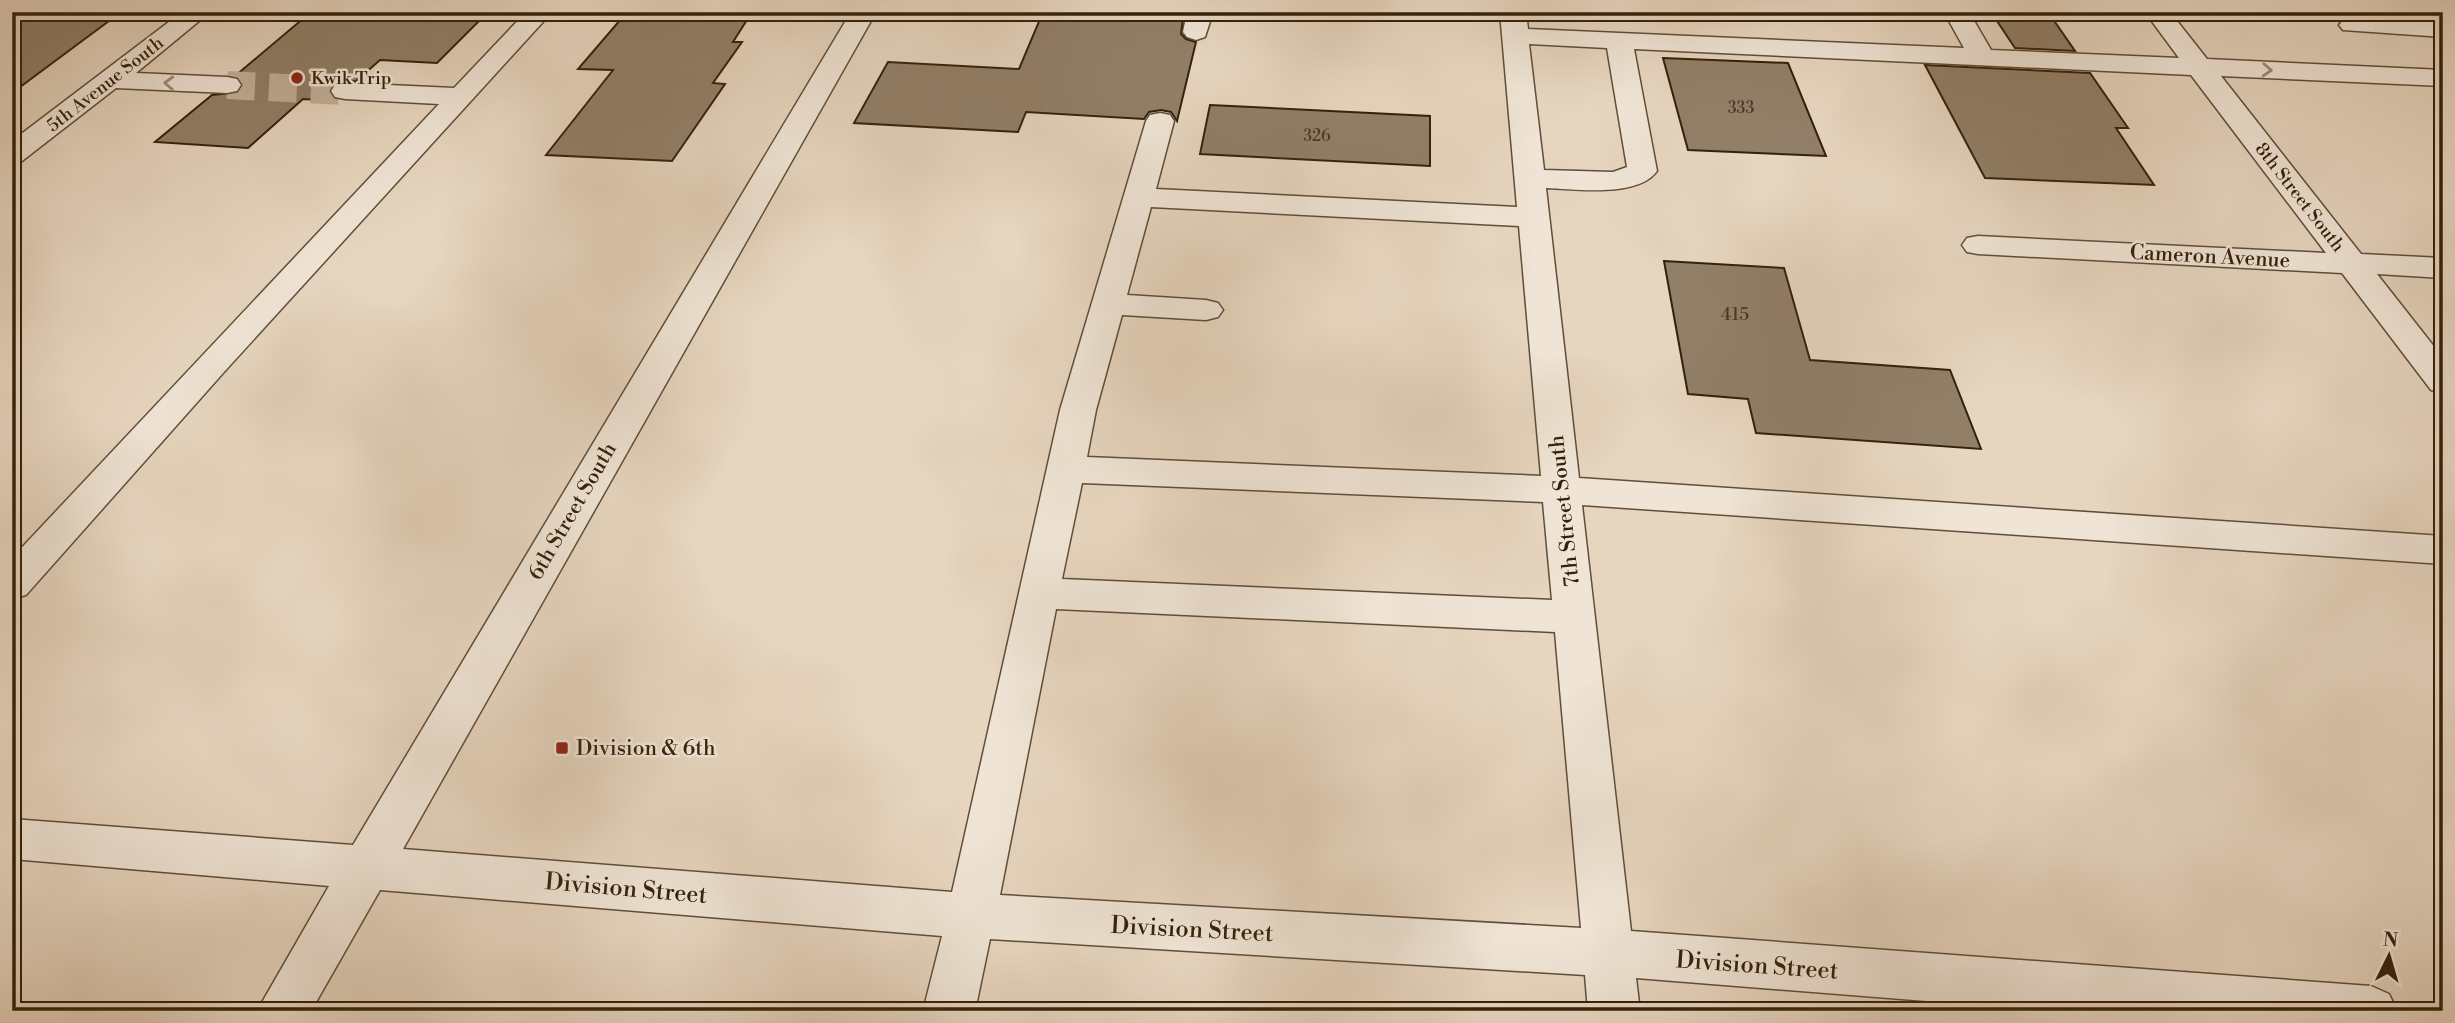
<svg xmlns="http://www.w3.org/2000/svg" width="2455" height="1023" viewBox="0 0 2455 1023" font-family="'Libre Bodoni',serif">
<rect width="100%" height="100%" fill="#e6d5bf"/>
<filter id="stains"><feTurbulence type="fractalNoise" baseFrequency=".00286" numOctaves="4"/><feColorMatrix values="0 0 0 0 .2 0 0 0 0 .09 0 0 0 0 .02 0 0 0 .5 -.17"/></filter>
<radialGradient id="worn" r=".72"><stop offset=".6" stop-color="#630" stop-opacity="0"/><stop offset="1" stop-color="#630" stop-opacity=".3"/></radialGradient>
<!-- building -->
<g fill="#917f68" stroke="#34210a" stroke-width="2">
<polygon points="12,12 121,12 12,93"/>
<polygon points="311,12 488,12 437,63 380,60 356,81 333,84 329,92 335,101 303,99 248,148 155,142 212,95 239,92 243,84 235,76"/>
<polygon points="627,12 752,12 733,42 742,42 713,83 725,84 672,161 546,155 613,70 578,69"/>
<polygon points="1043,12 1184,12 1181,34 1186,39 1196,42 1177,121 1171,112 1161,110 1149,112 1144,119 1026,112 1018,132 854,123 888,62 1019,69"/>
<polygon points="1991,12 2048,12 2075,51 2015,48"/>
<polygon points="1663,58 1788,63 1826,156 1688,150"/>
<polygon points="1925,65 2090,73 2128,128 2116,128 2154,185 1985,178"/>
<polygon points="1210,105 1430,116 1430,166 1200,154"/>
<polygon points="1664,261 1784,268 1810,360 1950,370 1981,449 1756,433 1748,399 1688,394"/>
</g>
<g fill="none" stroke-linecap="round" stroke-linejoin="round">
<!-- minor-tunnel -->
<polyline stroke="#c2b19b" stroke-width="28" stroke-dasharray="28 14" stroke-linecap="butt" points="227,85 345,91"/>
<!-- minor casing -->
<g stroke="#604e37" stroke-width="3">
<g id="minor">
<polygon points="182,12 210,12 136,73 227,77 237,79 241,85 237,91 227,93 116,88 22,161 12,164 12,141"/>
<polygon points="526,12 552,12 224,372 26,595 12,599 12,558 439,104 345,99 335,97 331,91 335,85 345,83 454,88"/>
<path d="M851,12H876L403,849L952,892L1060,410L1146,121L1150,115L1160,113L1170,115L1174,121L1156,189L1517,207L1500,12H1526L1528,29L1964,48L1944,12H1969L1991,50L2179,58L2145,12H2170L2207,59L2443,70V86L2221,76L2361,254L2443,258V278L2377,274L2443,358V393L2431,390L2342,273L1978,254L1967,252L1962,245L1967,238L1978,236L2326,253L2191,75L1634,49L1657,171C1638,198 1575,189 1546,188L1579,478L2443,536V564L1582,505L1631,931L2371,986L2389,994L2397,1011H2053L1636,978L1640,1011H1588L1585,975L990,939L975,1011H923L942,936L380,890L311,1011H257L329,886L12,859V819L353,845ZM1529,44L1607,48L1627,167L1613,172L1544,170ZM1151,207L1519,226L1541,476L1087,457L1096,410L1122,315L1206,320L1218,317L1223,310L1218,303L1206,300L1127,295ZM1082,483L1543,502L1552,600L1062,579ZM1056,609L1555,632L1581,928L1000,895Z"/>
<polygon points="1187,12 1213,12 1205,37 1196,40 1187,37 1183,32"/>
<polygon points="2352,17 2443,21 2443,37 2343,30 2339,25 2343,20"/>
</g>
</g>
<!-- minor -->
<use href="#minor" fill="#efe4d5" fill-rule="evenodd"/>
</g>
<!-- one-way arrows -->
<defs><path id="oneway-chevron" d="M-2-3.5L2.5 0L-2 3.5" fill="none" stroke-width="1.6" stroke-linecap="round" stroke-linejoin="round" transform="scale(1.75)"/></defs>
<g stroke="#9b8c7a">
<use href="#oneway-chevron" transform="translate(2267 70) rotate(3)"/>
<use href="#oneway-chevron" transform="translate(169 83) rotate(-178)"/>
</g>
<!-- markers -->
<g fill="#8f2418" stroke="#efe4d5" stroke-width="2.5">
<circle cx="297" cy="78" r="7"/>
<rect x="555" y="741" width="14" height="14" rx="3.5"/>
</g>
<g text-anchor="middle" stroke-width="5" stroke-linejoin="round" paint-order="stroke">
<!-- far-number labels -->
<g font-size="16" fill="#4b3822">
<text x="1741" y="113">333</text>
<text x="1317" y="141">326</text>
</g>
<!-- far-poi labels -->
<g font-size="18" fill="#34210a" stroke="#efe4d5" text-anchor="start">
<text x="311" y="84">Kwik Trip</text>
</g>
<!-- far-street labels -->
<g font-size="18" fill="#34210a" stroke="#efe4d5">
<text transform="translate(105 84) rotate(-38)" y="6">5th Avenue South</text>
<text transform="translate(2300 197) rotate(52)" y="6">8th Street South</text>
</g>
<!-- number labels -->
<g font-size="18" fill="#4b3822">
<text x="1735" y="320">415</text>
</g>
<!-- street labels -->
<g font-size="21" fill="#34210a" stroke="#efe4d5">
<text transform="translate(2210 256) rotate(3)" y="7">Cameron Avenue</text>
<text transform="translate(572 511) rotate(-60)" y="7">6th Street South</text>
<text transform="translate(1564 511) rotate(-96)" y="7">7th Street South</text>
</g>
<!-- poi labels -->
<g font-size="21" fill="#34210a" stroke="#efe4d5" text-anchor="start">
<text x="576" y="755">Division &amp; 6th</text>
</g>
<!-- near-street labels -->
<g font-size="24" fill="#34210a" stroke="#efe4d5">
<text transform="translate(626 888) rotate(5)" y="8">Division Street</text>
<text transform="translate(1192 929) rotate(3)" y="8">Division Street</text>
<text transform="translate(1757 965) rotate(4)" y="8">Division Street</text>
</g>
</g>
<!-- margin -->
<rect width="2455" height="1023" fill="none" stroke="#e6d5bf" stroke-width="42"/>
<rect x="14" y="14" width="2427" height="995" fill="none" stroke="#34210a" stroke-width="3.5"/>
<rect x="21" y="21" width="2413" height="981" fill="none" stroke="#34210a" stroke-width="2"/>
<!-- north arrow -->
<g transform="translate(2389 956) rotate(5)" stroke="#efe4d5" stroke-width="5" paint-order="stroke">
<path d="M0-5L12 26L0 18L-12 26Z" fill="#34210a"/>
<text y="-10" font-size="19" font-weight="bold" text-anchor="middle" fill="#34210a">N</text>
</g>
<rect width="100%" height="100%" filter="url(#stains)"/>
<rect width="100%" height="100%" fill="url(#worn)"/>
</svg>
